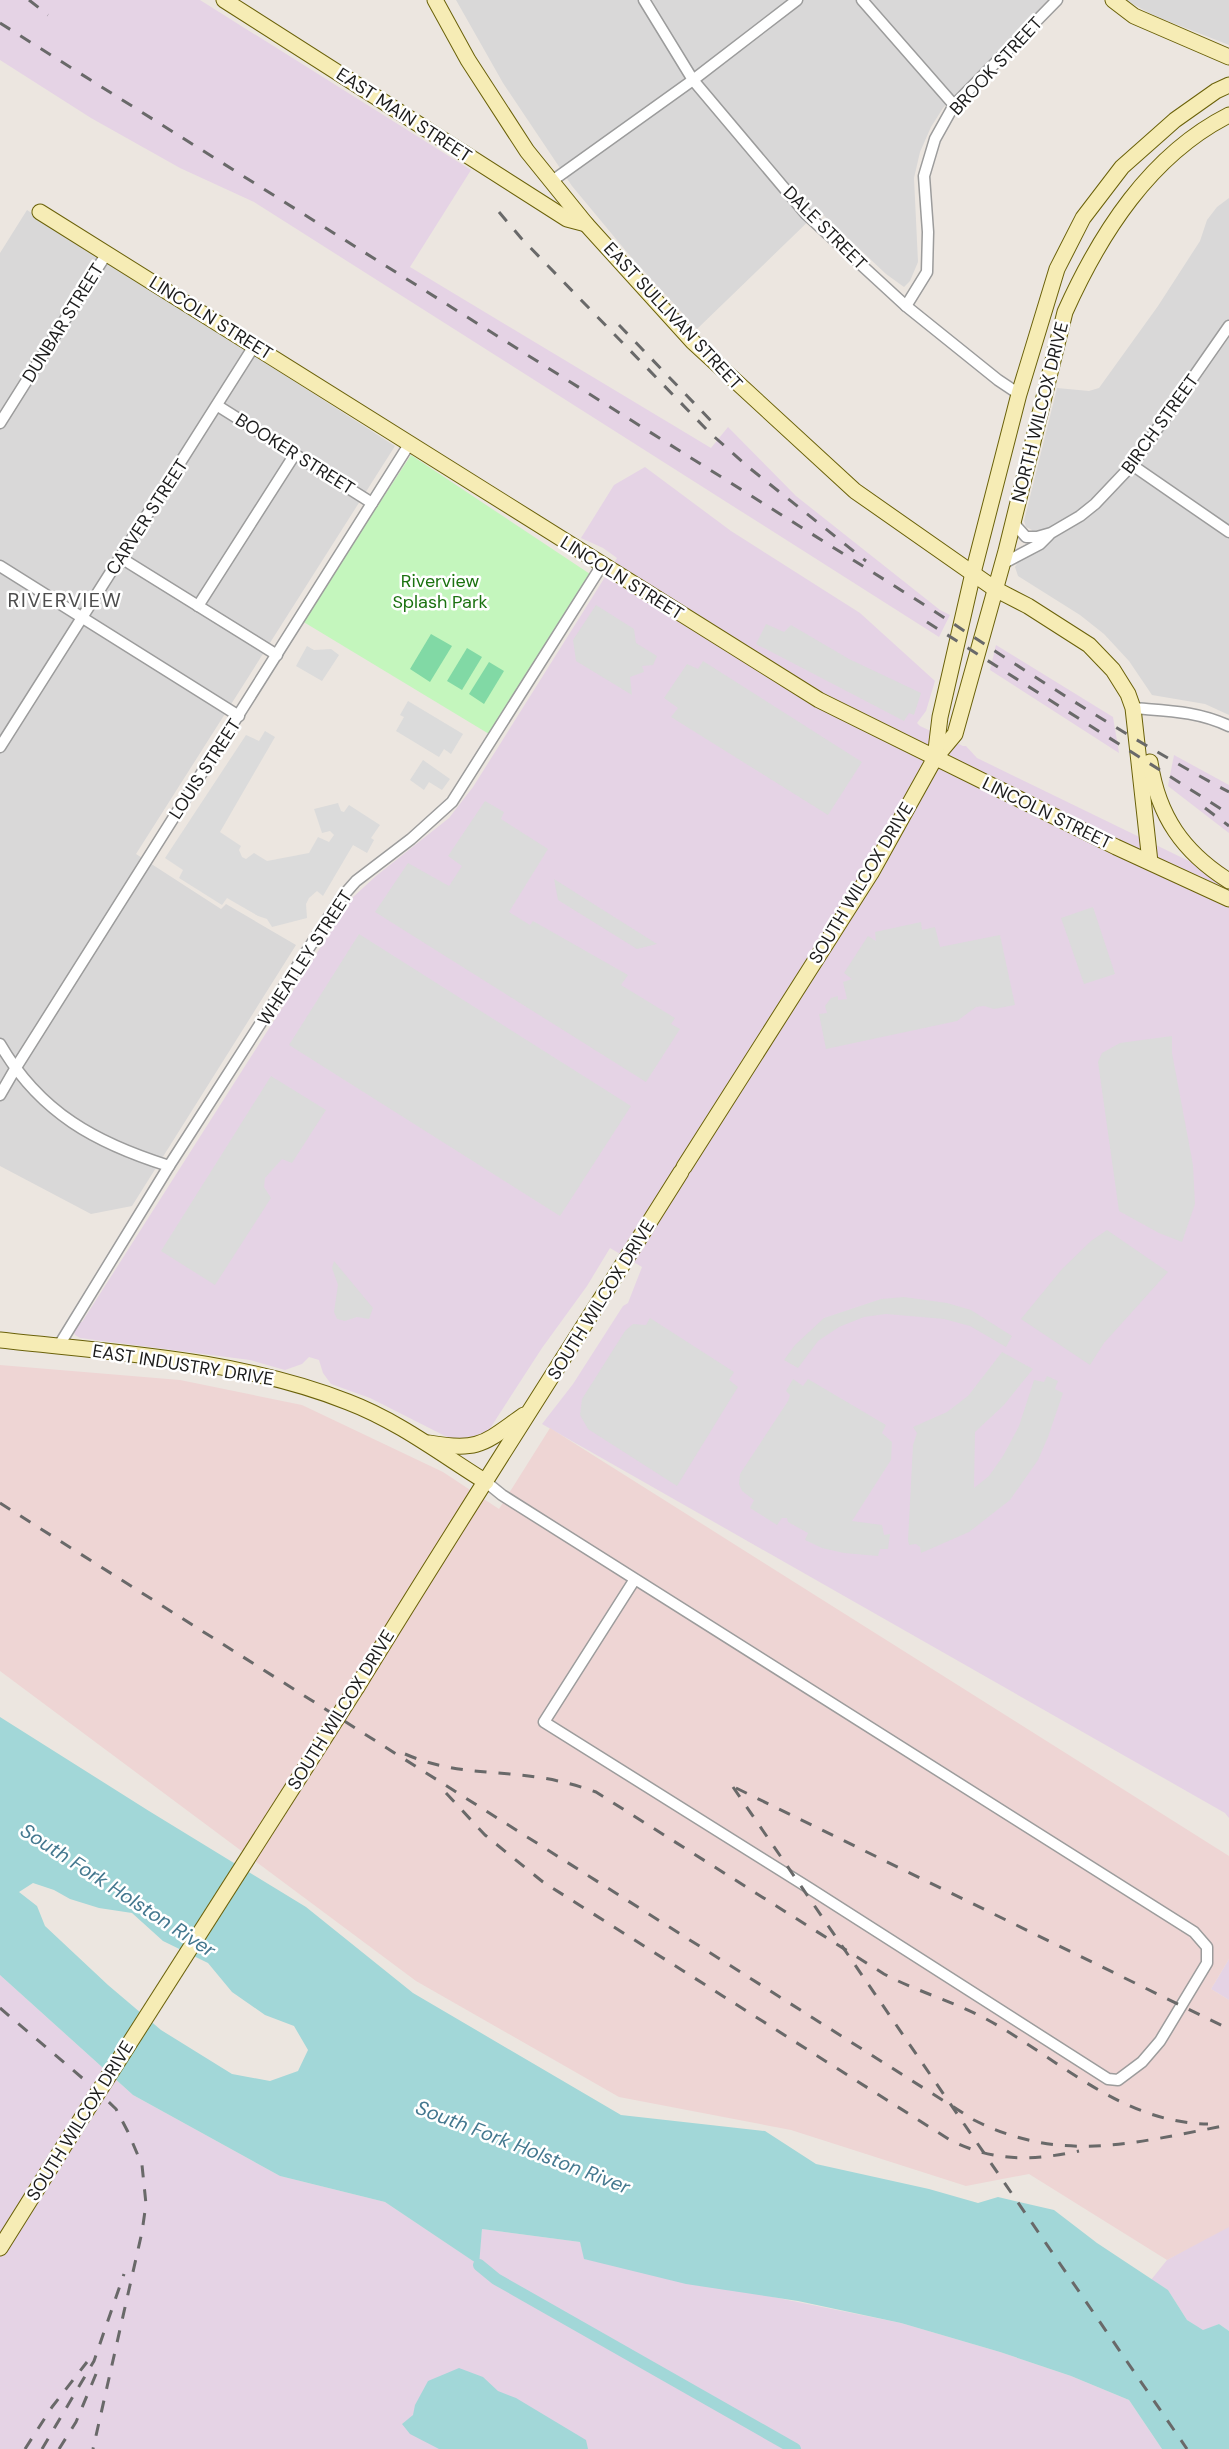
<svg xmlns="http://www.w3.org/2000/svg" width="1229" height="2449" viewBox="0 0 1229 2449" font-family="'DM Sans',sans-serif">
<rect width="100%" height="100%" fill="#ece6e0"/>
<!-- residential -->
<g fill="#d9d8d8">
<polygon points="456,0 1048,0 943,108 931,127 920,152 914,178 918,262 910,281 904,287 886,274 819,211 697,329 631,257 572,186 503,83"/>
<polygon points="1125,0 1229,0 1229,45 1155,16"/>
<polygon points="1229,198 1229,715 1205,704 1152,695 1129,661 1104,634 1080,615 1018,576 1015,567 1024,552 1032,530 1026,527 1024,521 1057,388 1089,391 1099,388 1158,306 1200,241 1207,220 1217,207"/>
<polygon points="27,210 395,446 136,854 221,909 226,904 296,945 132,1206 91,1214 0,1166 0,253"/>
</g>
<!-- industrial -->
<g fill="#e5d3e5">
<polygon points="0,0 200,0 471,170 410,267 711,448 728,427 796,496 940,610 950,615 939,637 254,202 180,168 91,118 0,60"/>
<polygon points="645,467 731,531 860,613 935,681 926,711 917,723 920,726 963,746 966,746 977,758 1160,847 1193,863 1207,855 1229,871 1229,1818 1225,1813 542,1424 573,1384 623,1306 628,1303 642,1267 610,1248 587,1286 542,1348 489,1430 477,1438 451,1439 370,1398 331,1384 323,1373 319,1360 309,1357 302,1364 285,1370 250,1360 80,1338 75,1335 73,1330 78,1322 82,1322 352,898 376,876 449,818 473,787 617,558 603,548 581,538 614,485"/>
<polygon points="996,645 1113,717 1119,753 990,670"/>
<polygon points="1174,755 1229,785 1229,833 1168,786"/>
<polygon points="1229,1959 1229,2000 1211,1989"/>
<polygon points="0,1975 133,2095 280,2176 385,2202 478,2264 482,2229 580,2242 585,2259 901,2323 1000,2352 1071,2376 1129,2400 1162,2449 0,2449"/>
<polygon points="1229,2225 1229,2331 1219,2324 1203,2331 1187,2320 1168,2290 1151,2280 1167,2260"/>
</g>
<!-- military -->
<polygon fill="#eed5d4" points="0,1365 180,1380 302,1405 443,1472 499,1509 550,1428 1229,1856 1229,1959 1211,1989 1229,2000 1229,2227 1167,2260 1029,2174 966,2186 791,2130 619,2097 416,1981 0,1671"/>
<!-- park -->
<polygon fill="#c4f6bd" points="411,455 590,574 489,734 302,621"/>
<!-- pitch -->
<g fill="#81d9a5">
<polygon points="431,634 452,646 430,682 410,669"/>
<polygon points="467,648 482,657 462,690 447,681"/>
<polygon points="489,662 504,671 484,704 469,694"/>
</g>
<!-- parking -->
<g fill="#dbdbdb">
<polygon points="596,605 634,629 636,643 657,656 653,665 642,666 644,672 630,677 632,695 576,661 573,640"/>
<polygon points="766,624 784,632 791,625 849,659 921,693 914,715 909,713 904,721 756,644"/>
<polygon points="307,646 314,650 331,649 339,655 322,681 296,666"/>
<polygon points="703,661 862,762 828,815 671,717 678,708 664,698 687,664 698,669"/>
<polygon points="408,701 463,734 451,754 444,749 439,757 396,731 404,717 400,715"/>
<polygon points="265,731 275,737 220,832 241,846 239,850 242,857 246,859 254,853 267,861 309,853 318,837 329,842 334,835 330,831 322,833 314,809 338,803 341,811 344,812 349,805 380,825 371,838 374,840 367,853 353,845 323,896 317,891 309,898 306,904 307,918 272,927 267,919 258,916 227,898 222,905 179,878 183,870 165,858 246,735 259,741"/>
<polygon points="423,760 450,779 442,790 429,782 424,790 410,780"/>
<polygon points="485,801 504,812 501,819 548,849 509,912 530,925 533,921 628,975 621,985 675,1018 671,1024 680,1029 646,1082 375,912 408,863 449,886 462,866 448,856"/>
<polygon points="554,879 657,944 637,949 558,900"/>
<polygon points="1093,907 1115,974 1084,984 1061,918"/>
<polygon points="921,922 922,930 935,927 940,947 1000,935 1015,1005 994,1009 984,1006 976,1007 957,1021 826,1049 819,1014 827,1013 825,1006 831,998 838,996 838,1000 847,999 843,982 852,979 844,973 868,936 876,941 875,932"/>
<polygon points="359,934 631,1106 560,1216 289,1045"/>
<polygon points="1172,1036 1172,1053 1193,1165 1195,1204 1182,1242 1159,1233 1119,1211 1098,1062 1102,1053 1120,1043"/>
<polygon points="271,1076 326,1110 292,1163 282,1159 265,1178 264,1187 271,1198 215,1285 161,1251"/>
<polygon points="1107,1230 1168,1272 1104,1343 1090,1365 1021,1319 1062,1269 1091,1241"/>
<polygon points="334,1261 373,1308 369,1319 357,1317 345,1321 337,1319 334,1312 338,1285 332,1268"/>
<polygon points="904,1297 947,1303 971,1310 1012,1336 1006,1347 970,1326 944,1319 886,1314 864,1317 839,1327 818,1341 798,1368 784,1360 795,1345 824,1318 881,1299"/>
<polygon points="650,1318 734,1372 729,1380 738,1387 677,1486 588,1429 580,1415 582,1399 625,1331 633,1324 646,1325"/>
<polygon points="1002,1352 1033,1369 1004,1405 975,1432 974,1488 989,1476 1003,1456 1019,1426 1034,1380 1044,1382 1047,1376 1058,1381 1055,1389 1063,1393 1048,1437 1038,1460 1010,1500 969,1532 921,1553 920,1547 916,1544 909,1545 908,1540 913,1445 917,1433 913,1427 947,1412 968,1396"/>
<polygon points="793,1379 803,1386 808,1379 886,1425 882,1433 892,1442 891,1460 852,1521 882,1525 884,1535 890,1534 888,1549 880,1549 878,1556 844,1553 822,1548 805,1540 808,1533 788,1522 787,1518 782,1518 777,1525 750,1508 754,1500 742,1491 739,1484 740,1474 788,1401 790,1395 786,1391"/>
</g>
<!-- water -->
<g fill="#a2d7d8" fill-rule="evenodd">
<path d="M0,1717L149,1811L306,1907L413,1993L621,2115L765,2131L816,2164L929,2189L978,2203L998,2197L1054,2210L1097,2243L1168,2290L1187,2320L1203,2330L1219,2324L1229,2331V2449H1162L1129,2400L1071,2376L1000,2352L901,2323L798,2301L686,2284L584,2259L580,2242L482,2229L479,2265L385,2202L280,2176L133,2095L0,1975ZM33,1883L54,1890L70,1899L99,1908L132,1913L163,1941L208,1963L232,1992L265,2015L294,2026L308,2050L298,2071L270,2081L232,2074L161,2030L108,1985L45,1926L37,1906L19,1892Z"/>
<polygon points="459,2368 483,2377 498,2391 516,2398 586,2440 588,2449 439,2449 410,2434 402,2424 413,2415 415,2405 428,2381"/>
</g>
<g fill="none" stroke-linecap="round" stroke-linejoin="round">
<!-- canal -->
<polyline stroke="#a2d7d8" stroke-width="12" points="479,2265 496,2279 795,2449"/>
<!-- street casing -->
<g stroke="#9c9c9c" stroke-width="13">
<g id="street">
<polyline points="644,0 693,80 806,214 906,306 998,380 1019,394"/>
<polyline points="862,0 954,105"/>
<polyline points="552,181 693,80 797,0"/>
<polyline points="906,306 927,272 928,232 924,176 935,139 954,105 1057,0"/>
<polyline points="218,406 372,503"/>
<polyline points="0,423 107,253"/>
<polyline points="1132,465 1229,532"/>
<polyline points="1013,520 1017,527 1026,537 1037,537 1051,533 1080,516 1095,504 1132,465 1229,326"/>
<polyline points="121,558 277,655"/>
<polyline points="1002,564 1040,544 1049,535"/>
<polyline points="0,566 239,716"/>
<polyline points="198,606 295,454"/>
<path d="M1133,708C1168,711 1197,711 1229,726"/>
<polyline points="0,747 254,346"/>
<path d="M0,1044C40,1113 96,1143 169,1166"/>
<polyline points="0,1095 15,1069 410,443"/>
<polyline points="58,1347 169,1166 341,898 356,881 411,839 452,802 602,565"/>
<polyline points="486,1482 502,1495 1194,1932 1207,1947 1207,1963 1160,2041 1142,2062 1118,2080 1108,2079 809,1888 544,1722 635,1579"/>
</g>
</g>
<!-- secondary casing -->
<g stroke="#6a6109" stroke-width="17">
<g id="secondary">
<polyline points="224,0 567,219 586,224"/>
<polyline points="435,0 468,60 527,151 586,224 693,342 855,491 995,589 1028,606 1089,645 1113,670 1128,694 1133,708 1150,862"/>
<polyline points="1113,0 1134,16 1229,57"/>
<polyline points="40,212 819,700 1116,847 1229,899"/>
<path d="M935,758L955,734L1006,551L1065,312C1100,234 1150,155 1229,115"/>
<path d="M1150,762C1158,816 1183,852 1229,881"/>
<polyline points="684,1167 871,873 935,758 940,717 973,573 1019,394 1057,269 1083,218 1122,167 1175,120 1216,91 1229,85"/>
<path d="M0,1340C115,1353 240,1359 348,1402C398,1421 441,1454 486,1482"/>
<path d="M429,1443C480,1452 484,1443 524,1415"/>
<path d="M357,1687C463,1514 573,1344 681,1172"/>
<polyline points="0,2248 69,2138"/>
</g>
</g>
<!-- street -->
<use href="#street" stroke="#fff" stroke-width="10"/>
<!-- secondary -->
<use href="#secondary" stroke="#f6ecb5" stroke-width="15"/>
<!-- rail -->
<g stroke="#696969" stroke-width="3" stroke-dasharray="12 12" stroke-linecap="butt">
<polyline points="29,0 48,15"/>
<path d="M0,23L931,609C1028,673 1126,737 1229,792"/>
<polyline points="499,212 521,238 710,433 747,466 866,561"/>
<polyline points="619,325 717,427"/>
<polyline points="927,622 1229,814"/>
<polyline points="1205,808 1229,826"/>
<path d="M0,1503L974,2120C1063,2165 1136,2142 1229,2125"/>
<path d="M405,1754C454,1775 493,1770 543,1778C561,1781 579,1786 596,1792L884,1974C918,1992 955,2002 988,2020C1059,2059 1122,2123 1208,2124"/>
<polyline points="733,1787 1187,2449"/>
<polyline points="736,1788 1229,2029"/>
<path d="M446,1793L485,1835L543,1882L950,2140C994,2162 1032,2161 1079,2151"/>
<polyline points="0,2008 94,2088 116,2109 128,2132 142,2165 146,2204 142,2232 93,2449"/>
<polyline points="25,2449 52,2407 87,2362"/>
<polyline points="42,2449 94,2361 124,2274"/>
<polyline points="59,2449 76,2422 96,2374"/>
</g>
<!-- secondary-bridge casing -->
<g stroke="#6a6109" stroke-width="17" stroke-linecap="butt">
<polyline id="secondary-bridge" points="69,2138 357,1687"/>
</g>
<!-- secondary-bridge -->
<use href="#secondary-bridge" stroke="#f6ecb5" stroke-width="15"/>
</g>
<g text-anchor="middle" stroke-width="5" stroke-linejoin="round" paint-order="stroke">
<!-- street labels -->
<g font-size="18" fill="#1b1b1b" stroke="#fff">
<text transform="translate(996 66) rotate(-47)" y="6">BROOK STREET</text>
<text transform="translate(404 115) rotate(33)" y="6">EAST MAIN STREET</text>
<text transform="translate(825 228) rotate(45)" y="6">DALE STREET</text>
<text transform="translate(673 316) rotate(47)" y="6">EAST SULLIVAN STREET</text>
<text transform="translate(211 318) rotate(32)" y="6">LINCOLN STREET</text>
<text transform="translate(63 323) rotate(-58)" y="6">DUNBAR STREET</text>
<text transform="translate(1040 412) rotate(-76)" y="6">NORTH WILCOX DRIVE</text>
<text transform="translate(1160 424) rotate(-54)" y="6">BIRCH STREET</text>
<text transform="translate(295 454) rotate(32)" y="6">BOOKER STREET</text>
<text transform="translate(147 517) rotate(-57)" y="6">CARVER STREET</text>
<text transform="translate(622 578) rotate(32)" y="6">LINCOLN STREET</text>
<text transform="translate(205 769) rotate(-57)" y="6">LOUIS STREET</text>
<text transform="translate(1047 813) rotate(26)" y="6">LINCOLN STREET</text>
<text transform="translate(861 883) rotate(-59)" y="6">SOUTH WILCOX DRIVE</text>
<text transform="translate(305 958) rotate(-57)" y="6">WHEATLEY STREET</text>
<text transform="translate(601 1300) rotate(-58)" y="6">SOUTH WILCOX DRIVE</text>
<text transform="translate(183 1365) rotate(9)" y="6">EAST INDUSTRY DRIVE</text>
<text transform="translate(341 1710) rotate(-58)" y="6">SOUTH WILCOX DRIVE</text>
<text transform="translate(80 2121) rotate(-58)" y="6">SOUTH WILCOX DRIVE</text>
</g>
<!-- park labels -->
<g font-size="18" fill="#1b7210" stroke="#fff">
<text x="440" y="587">Riverview<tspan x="440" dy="21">Splash Park</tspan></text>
</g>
<!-- neighbourhood labels -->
<g font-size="20" letter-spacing="1.5" fill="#4e4e4e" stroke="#fff">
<text x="65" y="607">RIVERVIEW</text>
</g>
<!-- water labels -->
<g font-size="20" font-style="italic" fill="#44788f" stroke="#fff">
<text transform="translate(118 1890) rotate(33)" y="7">South Fork Holston River</text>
<text transform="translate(523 2147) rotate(21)" y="7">South Fork Holston River</text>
</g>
</g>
</svg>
